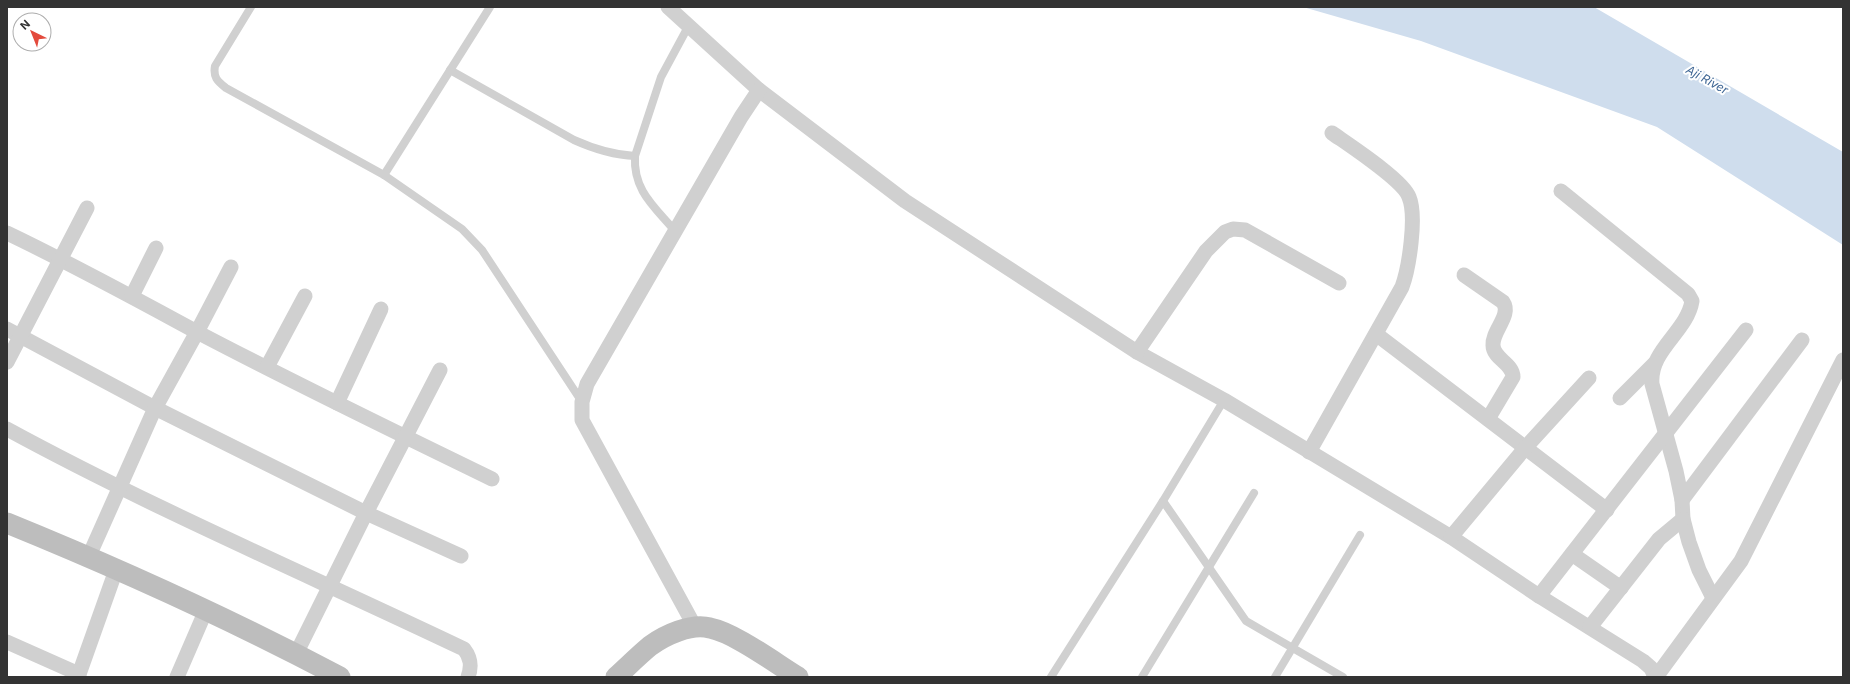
<svg xmlns="http://www.w3.org/2000/svg" width="1850" height="684" viewBox="0 0 1850 684" font-family="Inter,sans-serif">
<rect width="100%" height="100%" fill="#fff"/>
<!-- water -->
<polygon fill="#cfdded" points="1303,7 1594,7 1843,152 1843,245 1657,127 1421,41"/>
<g fill="none" stroke-linecap="round" stroke-linejoin="round">
<!-- lane -->
<g stroke="#d0d0d0" stroke-width="8">
<path d="M251,7L215,66C213,77 217,81 226,88L384,175L462,229L482,250L582,402"/>
<path d="M450,70L574,140C594,149 613,155 635,156"/>
<polyline points="384,175 490,7"/>
<path d="M675,231C655,207 633,191 635,156L661,77L689,25"/>
<polyline points="1163,501 1246,621 1343,677"/>
<polyline points="1051,677 1163,501 1224,400"/>
<polyline points="1142,677 1254,493"/>
<polyline points="1275,677 1360,535"/>
</g>
<!-- street -->
<g stroke="#d0d0d0" stroke-width="15">
<polyline points="668,7 759,90 905,201 1137,352 1224,400 1451,537 1539,596 1643,661 1651,668 1655,677"/>
<path d="M1561,191L1688,294L1692,301C1687,332 1649,350 1652,384L1676,471L1682,500L1683,519L1689,542L1699,570L1713,598"/>
<path d="M7,233C72,264 134,298 197,332C294,383 393,431 492,479"/>
<path d="M1464,275L1503,302C1512,315 1492,331 1493,345C1493,359 1513,363 1513,377L1488,419"/>
<polyline points="132,296 156,248"/>
<polyline points="7,329 155,408 366,513 440,370"/>
<polyline points="1376,334 1607,510"/>
<polyline points="1137,352 1206,251 1225,232 1233,229 1245,230 1339,283"/>
<polyline points="7,362 87,208"/>
<polyline points="267,367 305,296"/>
<polyline points="1620,398 1655,363"/>
<polyline points="337,403 381,309"/>
<path d="M7,429C156,510 311,576 464,649C471,658 472,666 468,677"/>
<path d="M1309,452L1402,287C1409,268 1417,216 1409,197C1403,180 1349,145 1332,133"/>
<polyline points="1682,500 1802,340"/>
<polyline points="1451,537 1526,447 1589,378"/>
<polyline points="1572,554 1621,588"/>
<polyline points="89,556 155,408 197,332 231,267"/>
<polyline points="1539,596 1746,330"/>
<polyline points="695,627 582,420 582,402 587,384 741,117 759,90"/>
<polyline points="1590,627 1659,539 1683,519"/>
<polyline points="7,642 79,674"/>
<polyline points="296,654 366,513 461,556"/>
<polyline points="78,677 116,570"/>
<polyline points="177,677 206,610"/>
<polyline points="1656,677 1741,561 1843,360"/>
</g>
<!-- secondary -->
<g stroke="#bdbdbd" stroke-width="21">
<path d="M7,523C120,569 232,620 340,677"/>
<path d="M616,677C627,667 638,656 650,646C665,635 691,623 710,628C735,633 775,663 798,677"/>
</g>
</g>
<g text-anchor="middle" stroke-width="4" stroke-linejoin="round" paint-order="stroke">
<!-- water labels -->
<g font-size="12" font-style="italic" fill="#406795" stroke="#fff">
<text transform="translate(1707 80) rotate(29)" y="4">Aji River</text>
</g>
</g>
<!-- border -->
<rect width="1850" height="684" fill="none" stroke="#333333" stroke-width="16"/>
<!-- north arrow -->
<g transform="translate(32 32) rotate(317)"><circle r="19" fill="#ffffff" stroke="#adadad"/>
<path d="M0-3L7 15L0 10L-7 15Z" fill="#e34a3c"/>
<text y="-6" font-size="11" font-weight="bold" text-anchor="middle" fill="#333333">N</text>
</g>
</svg>
